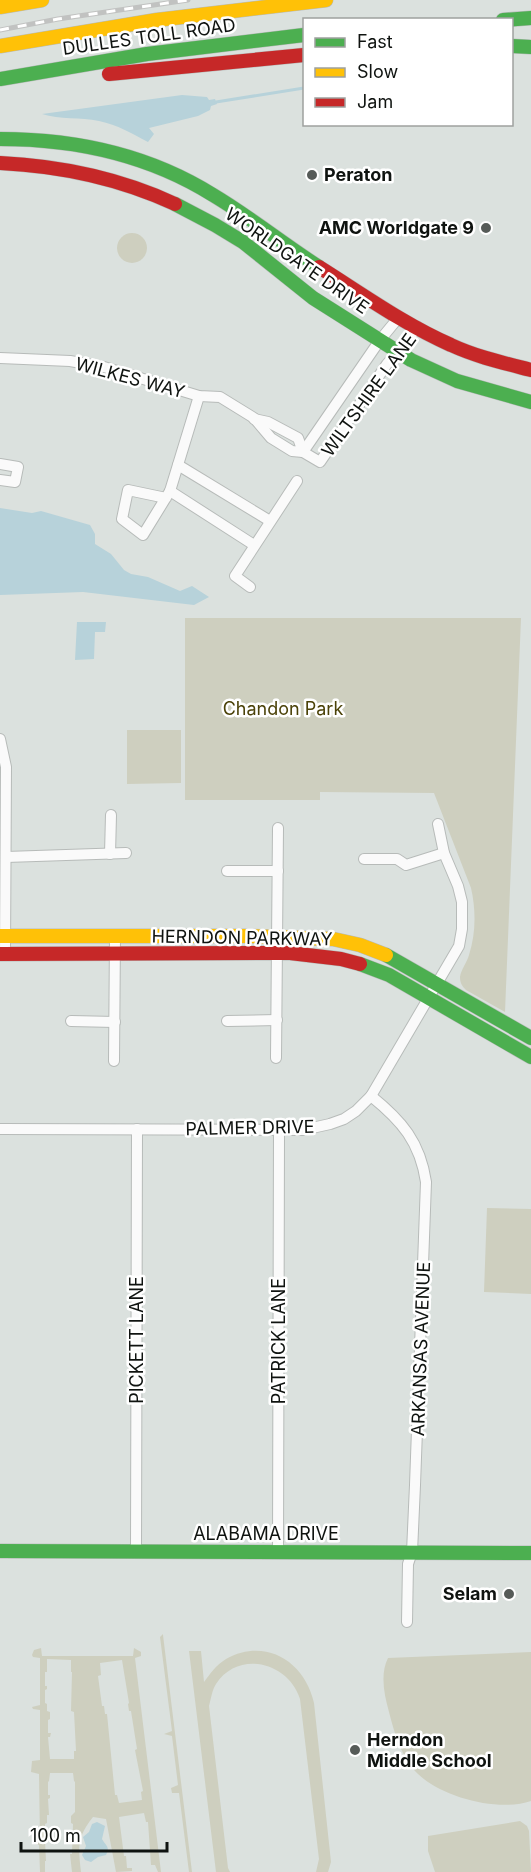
<svg xmlns="http://www.w3.org/2000/svg" width="531" height="1872" viewBox="0 0 531 1872" font-family="Inter,sans-serif">
<rect width="100%" height="100%" fill="#dbe1de"/>
<!-- green -->
<g fill="#cecfbf" fill-rule="evenodd">
<circle cx="132" cy="248" r="15"/>
<path d="M185,618H521L505,1012L466,990C462,986 460,983 460,977C461,970 467,962 469,955C476,933 476,910 471,888L434,793L320,792V800H185Z"/>
<polygon points="127,730 181,730 181,783 127,784"/>
<polygon points="487,1208 531,1209 531,1294 484,1292"/>
<polygon points="163,1634 163,1635 192,1872 189,1872 179,1793 172,1793 171,1788 178,1785 172,1736 164,1734 172,1731 160,1637"/>
<path d="M41,1648L42,1656H133L134,1648L141,1652V1656L135,1658L161,1872H158L155,1865H151L148,1822H146L144,1813L119,1817L124,1856H126L127,1868H132V1871L116,1872L106,1819L93,1817C77,1837 78,1847 81,1872H72L70,1854H72L73,1824L71,1823V1816L75,1812V1782L74,1781L73,1773H50L49,1781L48,1782V1795H50V1798L48,1799L49,1815H47V1823L45,1824V1837H47V1840L45,1841L46,1861H45V1872H40L39,1845L33,1843L34,1841L40,1840L39,1774L31,1772L32,1761L40,1760V1710L33,1709L32,1707L40,1705V1658L33,1657L32,1655L34,1650ZM47,1659L71,1660V1672H72L71,1711L74,1712L76,1751H74V1759H50L48,1737H50L51,1733H48V1720L50,1719V1712L47,1711V1704L45,1703V1690L47,1689V1686H45V1672H47ZM122,1660L129,1703L128,1704L129,1711H131L137,1749L135,1750L143,1791L141,1792L142,1800L119,1803L117,1795H115L107,1714H105L104,1706H102L98,1676L101,1675L100,1663Z"/>
<path d="M189,1651H201L204,1682C210,1674 216,1665 226,1659C266,1637 305,1662 314,1703L331,1862L328,1872H316L319,1859L300,1699C289,1663 239,1649 216,1684C212,1690 211,1699 209,1706L228,1868L230,1872H216Z"/>
<path d="M531,1652V1801C499,1812 443,1798 418,1774C402,1759 394,1732 389,1712C384,1694 380,1674 388,1658Z"/>
<polygon points="520,1821 527,1826 529,1831 531,1872 435,1872 428,1851 428,1836"/>
</g>
<!-- water -->
<g fill="#b7d2da">
<path d="M182,95L207,97L209,100L215,99L217,104L211,106L210,110L198,116L149,128L154,134L148,142C131,133 118,125 99,121C80,117 60,120 42,114Z"/>
<polygon points="0,508 32,513 41,511 90,525 95,534 95,544 111,554 124,570 131,574 148,577 180,591 192,586 209,597 194,605 83,592 0,595"/>
<polygon points="77,622 106,622 105,632 95,632 94,659 75,660"/>
<path d="M97,1822L105,1826L102,1839C105,1845 111,1847 106,1855L98,1857L91,1862L85,1860L82,1855L86,1846L83,1837L89,1832L92,1824Z"/>
</g>
<g fill="none" stroke-linecap="round" stroke-linejoin="round">
<!-- stream -->
<polyline stroke="#b7d2da" stroke-width="3" points="216,102 304,88"/>
<!-- street casing -->
<g stroke="#b7bbb9" stroke-width="12">
<g id="street">
<polyline points="0,358 70,361 104,367 199,396 220,397 254,418 271,438 292,451 303,452 320,462 387,364 418,327"/>
<polyline points="254,419 268,422 298,438 303,452"/>
<polyline points="303,452 380,340 399,317"/>
<polyline points="0,464 18,467 15,482 0,480"/>
<polyline points="178,465 270,521"/>
<polyline points="170,491 254,545"/>
<polyline points="166,498 128,490 122,519 143,535 170,491 199,396"/>
<polyline points="250,587 235,576 297,481"/>
<polyline points="0,739 6,767 5,953"/>
<polyline points="110,854 111,815"/>
<polyline points="6,857 126,853"/>
<polyline points="364,859 397,859 406,865 444,853"/>
<polyline points="227,871 278,871"/>
<polyline points="71,1021 115,1022"/>
<polyline points="227,1021 277,1020"/>
<polyline points="276,1058 278,828"/>
<polyline points="114,1061 115,936"/>
<path d="M371,1096C402,1121 420,1142 426,1182L415,1485L412,1552L408,1564L407,1622"/>
<polyline points="0,1129 303,1130 330,1124 344,1119 356,1111 371,1096 459,946 462,929 462,902 458,886 444,853 438,824"/>
<polyline points="136,1551 137,1129"/>
<polyline points="278,1552 279,1130"/>
</g>
</g>
<!-- fast casing -->
<g stroke="#b7bbb9" stroke-width="15">
<g id="fast">
<polyline points="503,20 531,18"/>
<polyline points="512,46 531,47"/>
<polyline points="0,79 147,54 304,35"/>
<path d="M0,139C75,139 149,155 213,195C250,217 283,244 319,267"/>
<polyline points="175,204 215,225 243,242 313,298 411,360 457,381 531,402"/>
<polyline points="386,955 531,1038"/>
<polyline points="360,964 389,975 531,1057"/>
<polyline points="0,1551 531,1553"/>
</g>
</g>
<!-- slow casing -->
<g stroke="#b7bbb9" stroke-width="15">
<g id="slow">
<polyline points="0,7 42,0"/>
<polyline points="0,46 157,20 326,0"/>
<polyline points="0,936 248,936 333,939 360,945 386,955"/>
</g>
</g>
<!-- jam casing -->
<g stroke="#b7bbb9" stroke-width="15">
<g id="jam">
<polyline points="109,74 304,55"/>
<path d="M0,163C62,166 119,178 175,204"/>
<path d="M319,267C362,294 405,325 451,345C477,357 504,363 531,370"/>
<polyline points="0,954 290,953 341,959 360,964"/>
</g>
</g>
<!-- street -->
<use href="#street" stroke="#fafafa" stroke-width="10"/>
<!-- fast -->
<use href="#fast" stroke="#4caf50" stroke-width="14"/>
<!-- slow -->
<use href="#slow" stroke="#ffc107" stroke-width="14"/>
<!-- jam -->
<use href="#jam" stroke="#c62828" stroke-width="14"/>
<!-- rail casing -->
<g stroke="#c1c2c1" stroke-width="5">
<polyline id="rail" points="0,30 58,19 188,0"/>
</g>
<!-- rail -->
<use href="#rail" stroke="#fff" stroke-width="3" stroke-dasharray="9" stroke-linecap="butt"/>
</g>
<!-- markers -->
<g fill="#565b58" stroke="#fff" stroke-width="2">
<circle cx="312" cy="175" r="6"/>
<circle cx="486" cy="228" r="6"/>
<circle cx="509" cy="1594" r="6"/>
<circle cx="355" cy="1750" r="6"/>
</g>
<g text-anchor="middle" stroke-width="5" stroke-linejoin="round" paint-order="stroke">
<!-- street labels -->
<g font-size="18" fill="#0f1310" stroke="#fff">
<text transform="translate(149 37) rotate(-8)" y="6">DULLES TOLL ROAD</text>
<text transform="translate(297 261) rotate(35)" y="6">WORLDGATE DRIVE</text>
<text transform="translate(130 378) rotate(15)" y="6">WILKES WAY</text>
<text transform="translate(369 395) rotate(-54)" y="6">WILTSHIRE LANE</text>
<text transform="translate(242 938) rotate(1)" y="6">HERNDON PARKWAY</text>
<text transform="translate(250 1128) rotate(-1)" y="6">PALMER DRIVE</text>
<text transform="translate(137 1340) rotate(-90)" y="6">PICKETT LANE</text>
<text transform="translate(279 1341) rotate(-90)" y="6">PATRICK LANE</text>
<text transform="translate(421 1349) rotate(-88)" y="6">ARKANSAS AVENUE</text>
<text x="266" y="1540">ALABAMA DRIVE</text>
</g>
<!-- poi labels -->
<g font-size="18" font-weight="bold" fill="#0f1310" stroke="#fff" text-anchor="start">
<text x="324" y="181">Peraton</text>
<text x="474" y="234" text-anchor="end">AMC Worldgate 9</text>
<text x="497" y="1600" text-anchor="end">Selam</text>
<text x="367" y="1746">Herndon<tspan x="367" dy="21">Middle School</tspan></text>
</g>
<!-- park labels -->
<g font-size="18" fill="#4b4208" stroke="#fff">
<text x="283" y="715">Chandon Park</text>
</g>
</g>
<!-- legend -->
<rect x="303" y="18" width="210" height="108" fill="#ffffff" stroke="#9fa19f" stroke-width="1.5"/>
<rect x="315" y="38" width="30" height="9" fill="#4caf50" stroke="#9fa19f" stroke-width="1.5"/>
<text x="357" y="48" font-size="18" fill="#0f1310">Fast</text>
<rect x="315" y="68" width="30" height="9" fill="#ffc107" stroke="#9fa19f" stroke-width="1.5"/>
<text x="357" y="78" font-size="18" fill="#0f1310">Slow</text>
<rect x="315" y="98" width="30" height="9" fill="#c62828" stroke="#9fa19f" stroke-width="1.5"/>
<text x="357" y="108" font-size="18" fill="#0f1310">Jam</text>
<!-- scale -->
<path d="M21 1842v9h146v-9" fill="none" stroke="#0f1310" stroke-width="3"/>
<text x="30" y="1842" font-size="18" fill="#0f1310" stroke="#ffffff" stroke-width="4.5" paint-order="stroke">100 m</text>
</svg>
